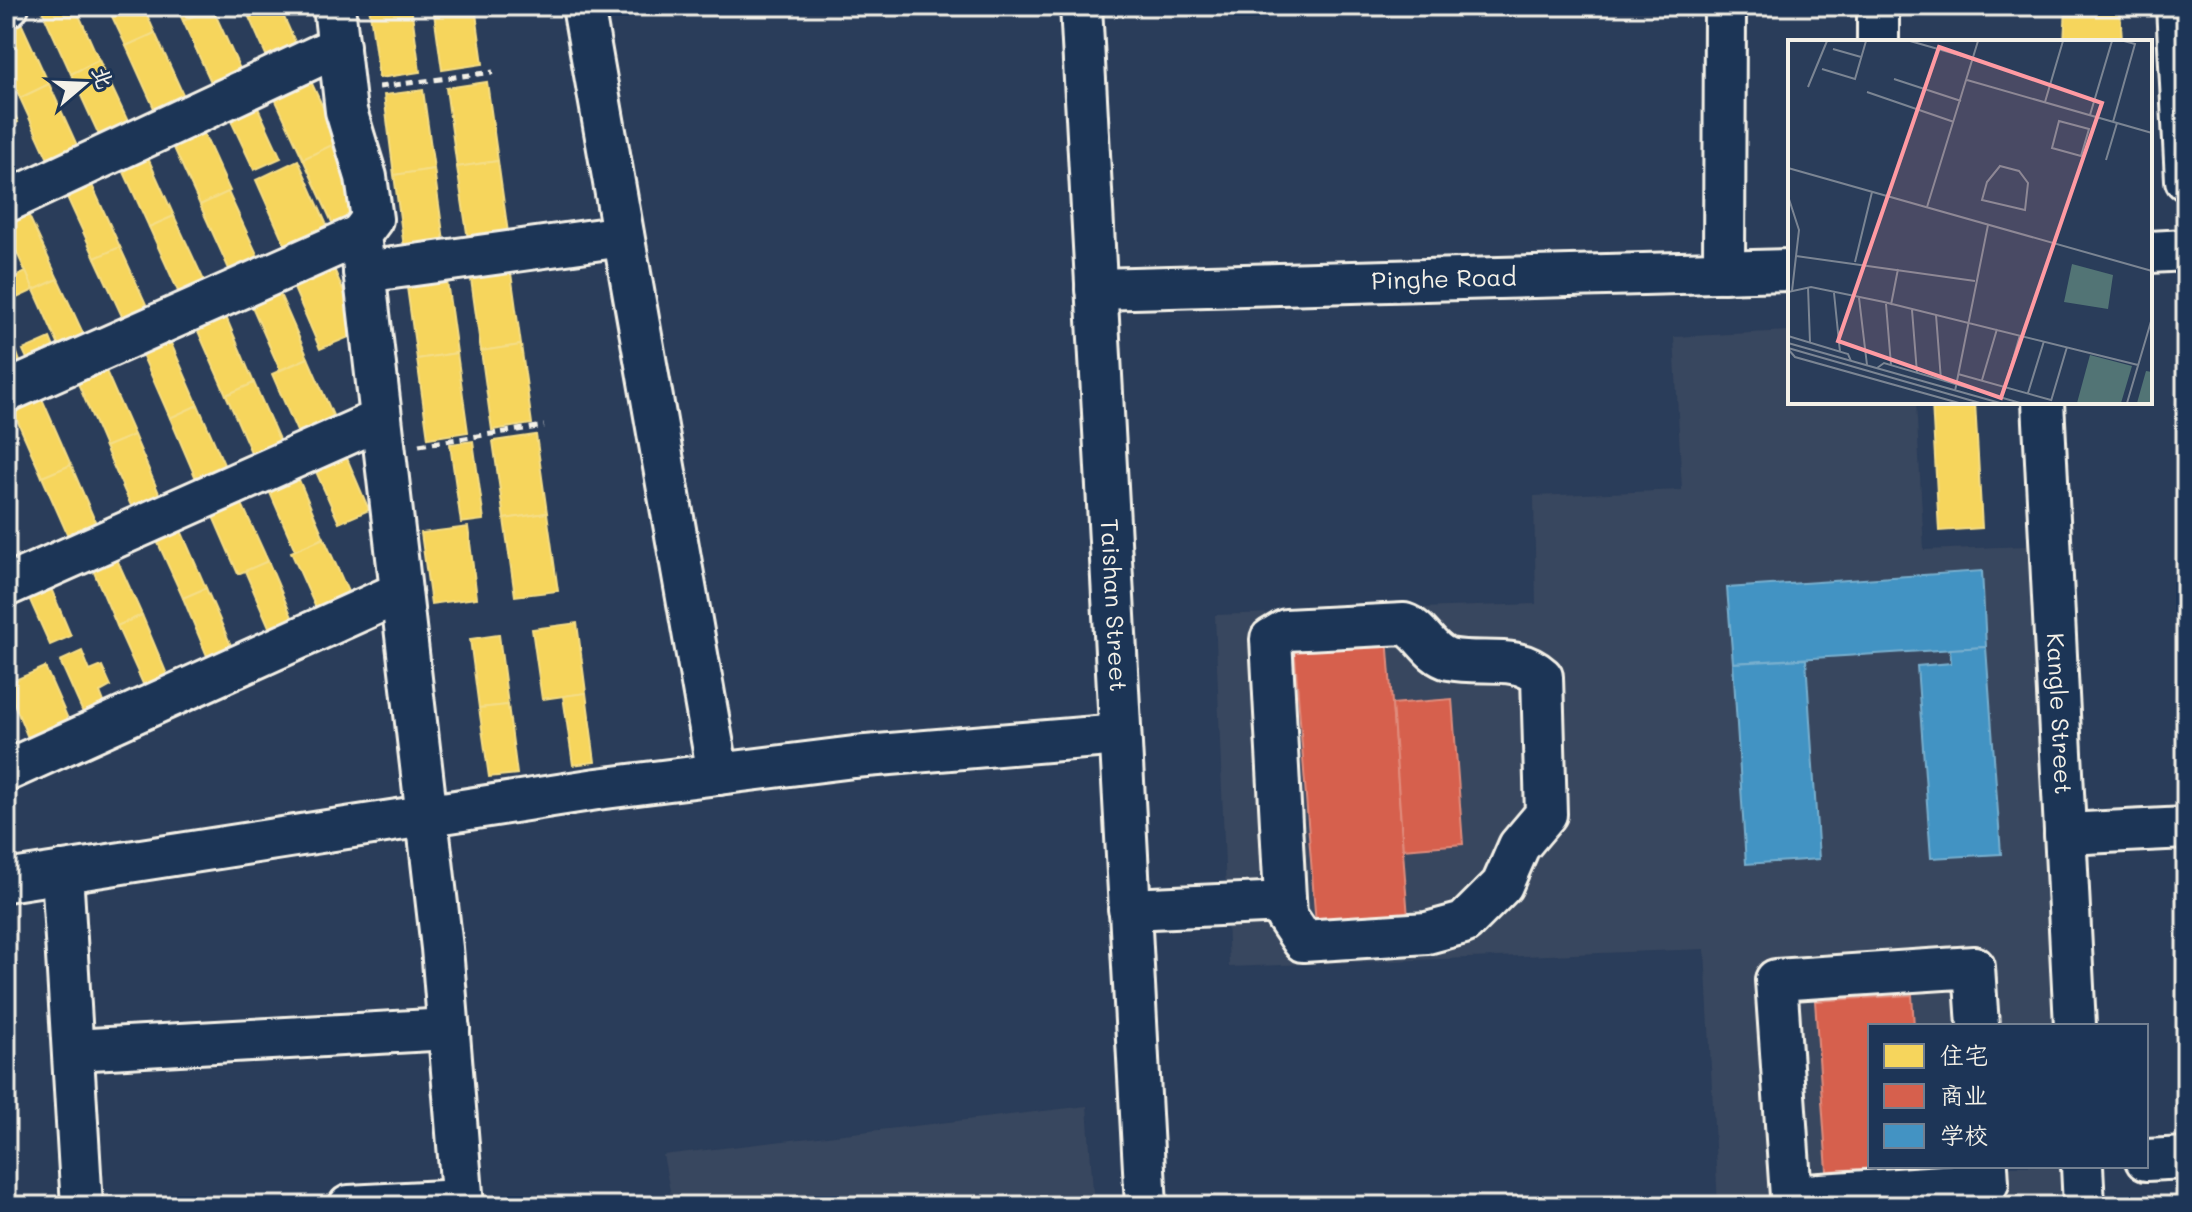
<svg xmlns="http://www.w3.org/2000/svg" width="2192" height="1212" viewBox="0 0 2192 1212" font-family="Mali,'LXGW WenKai TC',sans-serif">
<rect width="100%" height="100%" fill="#2a3d5a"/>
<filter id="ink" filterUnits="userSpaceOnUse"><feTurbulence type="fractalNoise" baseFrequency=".0125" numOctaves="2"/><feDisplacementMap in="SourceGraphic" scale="16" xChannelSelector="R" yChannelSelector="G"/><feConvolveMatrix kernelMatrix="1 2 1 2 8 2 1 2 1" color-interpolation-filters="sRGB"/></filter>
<g filter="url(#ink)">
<!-- built -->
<g fill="#39475e">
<polygon points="1790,331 1790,402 1916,402 1924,550 2027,546 2052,1026 1870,1026 1870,1166 2059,1166 2061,1206 1718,1206 1705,949 1229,967 1215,615 1536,604 1534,496 1682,490 1674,337"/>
<polygon points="1087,1106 1094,1206 673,1206 663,1155"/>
</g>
<!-- homes -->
<g fill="#f6d55c" stroke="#f5dd86" stroke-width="2">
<polygon points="40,6 75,6 99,60 71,74"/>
<polygon points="107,6 143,6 155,33 126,46"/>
<polygon points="176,6 212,6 212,7 183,21"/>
<polygon points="244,6 279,6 300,53 271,66"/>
<polygon points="369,6 411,6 420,72 379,78"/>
<polygon points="433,6 475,6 483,64 442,70"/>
<polygon points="2061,6 2120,6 2122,42 2064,42 2066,8"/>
<polygon points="212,7 244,78 215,91 183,21"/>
<polygon points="17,14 49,84 20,98 6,66 6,19"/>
<polygon points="155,33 187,103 158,117 126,46"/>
<polygon points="99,60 132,130 103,144 71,74"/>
<polygon points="307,73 339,142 303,159 271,90"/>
<polygon points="487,82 498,161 457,167 446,88"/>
<polygon points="49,84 81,154 52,168 20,98"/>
<polygon points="423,90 434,169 394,175 384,95"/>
<polygon points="252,95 281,158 254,170 225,108"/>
<polygon points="6,96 18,122 6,128"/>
<polygon points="199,123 230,191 200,205 169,137"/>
<polygon points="332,145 364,216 335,229 303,159"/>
<polygon points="143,147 174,216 149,227 118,159"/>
<polygon points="298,160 330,232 288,252 256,180"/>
<polygon points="498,161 509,240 469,246 457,167"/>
<polygon points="434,169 445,248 405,254 394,175"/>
<polygon points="86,172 120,247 95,258 61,184"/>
<polygon points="228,192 262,265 233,278 200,205"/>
<polygon points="22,201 58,279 34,290 6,229 6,208"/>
<polygon points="174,216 207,287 181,298 149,227"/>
<polygon points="120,247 150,313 126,325 95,258"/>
<polygon points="331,262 361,332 320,349 290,279"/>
<polygon points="510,266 521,345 481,351 470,272"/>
<polygon points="26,272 34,290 6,303 6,281"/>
<polygon points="446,274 457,353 417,359 406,280"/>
<polygon points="58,279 88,344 63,355 34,290"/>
<polygon points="275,283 308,358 280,370 247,295"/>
<polygon points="223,310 254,383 226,395 194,322"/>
<polygon points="7,325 24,373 6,380 6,326"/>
<polygon points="166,332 198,405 170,418 138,345"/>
<polygon points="50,338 59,360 33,372 23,350"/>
<polygon points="521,345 532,424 492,430 481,351"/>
<polygon points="457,353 468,432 428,438 417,359"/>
<polygon points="308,358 338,427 302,443 272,374"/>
<polygon points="102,362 134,435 105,447 74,374"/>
<polygon points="254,383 285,453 257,466 226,395"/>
<polygon points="39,392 71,465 42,477 10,404"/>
<polygon points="1932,402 1975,402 1982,528 1939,531"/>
<polygon points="198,405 229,476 200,488 170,418"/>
<polygon points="134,435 164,505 136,517 105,447"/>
<polygon points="536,435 547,513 504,519 493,441"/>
<polygon points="473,441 484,520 461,523 450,444"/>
<polygon points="340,442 369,510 339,523 309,456"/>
<polygon points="71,465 101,535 73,547 42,477"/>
<polygon points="293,466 324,538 295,550 264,479"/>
<polygon points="237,493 268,561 238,574 208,505"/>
<polygon points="547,513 558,591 515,596 504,519"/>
<polygon points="176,519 206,588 183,598 152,530"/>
<polygon points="468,527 477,598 431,604 421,533"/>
<polygon points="324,538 353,603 320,617 291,552"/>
<polygon points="111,546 142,615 117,626 87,556"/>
<polygon points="268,561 298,631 275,641 245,571"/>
<polygon points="47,579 71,636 50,645 25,589"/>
<polygon points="206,588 236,657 212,668 183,598"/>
<polygon points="142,615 171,684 148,695 117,626"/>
<polygon points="577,623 586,693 542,699 532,629"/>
<polygon points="499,635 508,705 479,708 470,639"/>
<polygon points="82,651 90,671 102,666 111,686 100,692 110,717 89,726 60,661"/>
<polygon points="45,667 76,737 35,755 6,684"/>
<polygon points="586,693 595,762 573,765 563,696"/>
<polygon points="508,705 517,774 489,777 479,708"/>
</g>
<!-- shops -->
<g fill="#d6604d" stroke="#df8c7c" stroke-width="2">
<polygon points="1387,636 1408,918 1316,925 1294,643"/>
<polygon points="1452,699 1463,844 1403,849 1392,704"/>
<polygon points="1912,995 1914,1026 1870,1026 1870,1166 1909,1166 1827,1171 1815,1001"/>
</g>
<!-- schools -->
<g fill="#4393c3" stroke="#78afce" stroke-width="2">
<polygon points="1982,571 1986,647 1733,663 1727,588"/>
<polygon points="1986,647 2001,854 1931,858 1917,666 1951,663 1950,649"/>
<polygon points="1806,659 1819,859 1746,864 1733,663"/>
</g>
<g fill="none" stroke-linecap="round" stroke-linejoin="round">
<!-- minor casing -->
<g stroke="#f4f1e8" stroke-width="46">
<g id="minor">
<polyline points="334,6 346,111 366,177 372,219 360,235 442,948 463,1206"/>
<polyline points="583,6 718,774"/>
<path id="s1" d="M1081,6L1146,1206"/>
<polyline points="1878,6 1878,42"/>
<polyline points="2177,6 2186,180"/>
<polyline points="6,7 8,6"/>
<polyline points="6,202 339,46"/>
<polyline points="2150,252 2186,250"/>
<polyline points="364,272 623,236"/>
<polyline points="1724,272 1725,6"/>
<path id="s2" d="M1096,289L1790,270"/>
<polyline points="6,392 360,235"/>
<path id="s3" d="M2043,402L2075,1026"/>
<polyline points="6,586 381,419"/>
<path d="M1404,624C1422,630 1429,654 1449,659C1482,666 1516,653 1542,677L1546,814L1519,846L1502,885L1464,923L1427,933L1303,941L1286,916L1271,639L1286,630Z"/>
<polyline points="6,771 401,592"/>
<polyline points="2065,834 2186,828"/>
<polyline points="62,872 82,1206"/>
<polyline points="6,881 597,789 854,757 1120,735"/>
<polyline points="1129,909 1285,902"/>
<polyline points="1978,1026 1974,967 1776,980 1791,1196 1988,1183 1987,1166"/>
<polyline points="73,1050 449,1029"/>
<polyline points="2146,1160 2186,1158"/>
<polyline points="2082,1166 2084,1206"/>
<polyline points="349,1206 462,1200"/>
</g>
</g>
<!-- path -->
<g stroke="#f4f1e8" stroke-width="5" stroke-dasharray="8 6" stroke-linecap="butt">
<polyline points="379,87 493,72"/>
<polyline points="419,445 544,426"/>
</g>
<!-- minor -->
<use href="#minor" stroke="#1d3557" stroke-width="40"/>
</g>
</g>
<g text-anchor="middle" stroke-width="8" stroke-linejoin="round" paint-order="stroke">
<!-- street labels -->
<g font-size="24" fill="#f4f1e8" stroke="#1d3557">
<text dy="8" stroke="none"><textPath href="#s2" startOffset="348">Pinghe Road</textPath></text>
<text dy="8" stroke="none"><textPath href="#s1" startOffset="600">Taishan Street</textPath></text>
<text dy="8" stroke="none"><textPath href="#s3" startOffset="312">Kangle Street</textPath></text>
</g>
</g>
<!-- overview -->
<g transform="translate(1788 40)">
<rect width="364" height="364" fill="#2a3d5a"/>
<path d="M284,224L325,235L320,269L276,262ZM302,315L344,326L333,363H289ZM358,331L364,332V363H349Z" fill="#527475"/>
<path fill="none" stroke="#7b8593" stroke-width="2" d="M122,1L185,19M45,9L73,17M34,29L67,39L78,1M106,39L173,61M179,40L364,93M20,47L39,1M79,52L166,82M257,62L275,1M302,75L324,1M271,81L301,89L293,116L264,108ZM325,82L347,4L336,1M318,120L329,83M212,126L231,131L240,143L237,170L194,160L199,142ZM0,128L364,231M0,156L11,190L4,251M139,167L190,1M8,216L187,241M67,222L84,152M20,247L22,303M0,252L23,247L96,262L350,325M46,253L52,312M71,258L79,325M98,264L103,325M103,265L110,229M124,270L129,333M148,275L153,340M0,296L60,314L63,321M0,303L212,363M0,308L192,363M0,309L7,317L171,363M89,328L96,323L232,363M170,334L263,360M194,340L209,289M217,347L232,295M167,351L200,185M240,353L256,301M263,361L279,307M339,363L364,278"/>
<path fill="#ff9aa2" fill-opacity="0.15" stroke="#ff9aa2" stroke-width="4" d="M151,7L314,63L213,358L50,301Z"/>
<rect width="364" height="364" fill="none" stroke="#f4f1e8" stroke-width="4"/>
</g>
<!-- margin -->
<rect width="2192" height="1212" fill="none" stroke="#1d3557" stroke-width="32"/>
<rect x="16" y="16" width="2160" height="1180" fill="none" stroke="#f4f1e8" stroke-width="3" filter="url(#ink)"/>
<!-- legend -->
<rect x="1868" y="1024" width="280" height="144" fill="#1d3557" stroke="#738091" stroke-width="2"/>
<rect x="1884" y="1044" width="40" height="24" fill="#f6d55c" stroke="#738091" stroke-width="2"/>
<text x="1940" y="1064" font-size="24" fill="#f4f1e8">住宅</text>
<rect x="1884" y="1084" width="40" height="24" fill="#d6604d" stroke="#738091" stroke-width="2"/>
<text x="1940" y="1104" font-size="24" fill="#f4f1e8">商业</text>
<rect x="1884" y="1124" width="40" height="24" fill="#4393c3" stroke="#738091" stroke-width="2"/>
<text x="1940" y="1144" font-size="24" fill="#f4f1e8">学校</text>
<!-- north arrow -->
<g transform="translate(84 84) rotate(71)" stroke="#1d3557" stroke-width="6" paint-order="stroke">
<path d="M0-6L14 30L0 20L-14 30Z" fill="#f4f1e8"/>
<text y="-12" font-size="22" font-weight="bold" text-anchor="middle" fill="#f4f1e8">北</text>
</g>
</svg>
